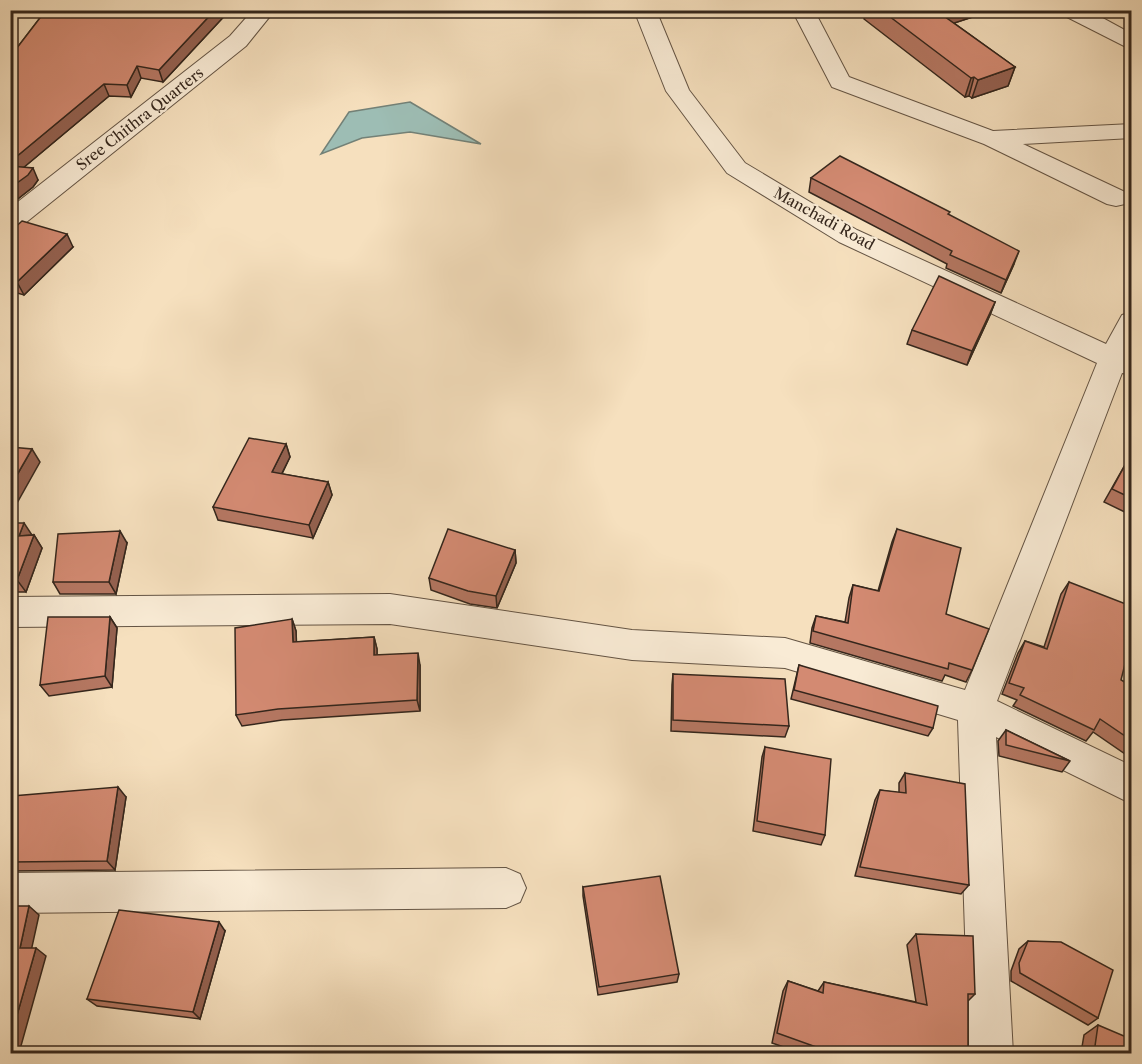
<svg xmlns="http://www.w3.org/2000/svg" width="1142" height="1064" viewBox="0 0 1142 1064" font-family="'Libre Caslon Text',serif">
<rect width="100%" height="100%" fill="#f6e0be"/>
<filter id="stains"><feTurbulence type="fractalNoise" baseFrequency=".00333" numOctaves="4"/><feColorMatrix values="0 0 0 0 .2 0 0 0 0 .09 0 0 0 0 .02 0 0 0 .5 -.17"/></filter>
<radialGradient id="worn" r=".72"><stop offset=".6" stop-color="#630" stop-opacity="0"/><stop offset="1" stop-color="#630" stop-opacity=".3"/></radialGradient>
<!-- water -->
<polygon fill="#9dbdb4" stroke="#738177" stroke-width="1.5" points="410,102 481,144 410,132 362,138 321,154 349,112"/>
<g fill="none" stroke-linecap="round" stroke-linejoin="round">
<!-- minor casing -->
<g stroke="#645444" stroke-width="2">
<g id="minor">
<polygon points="253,10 275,10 246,46 19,228 10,230 10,208 230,36"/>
<polygon points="634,10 656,10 689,90 745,163 857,230 1106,344 1122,315 1132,312 1132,375 1122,373 997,701 1132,766 1132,804 996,737 1013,1054 969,1054 958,720 785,668 632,660 390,624 10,627 10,597 390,594 632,630 785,638 965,690 1097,363 839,242 727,173 666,91"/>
<polygon points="792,10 814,10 849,77 993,131 1132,124 1132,138 1023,144 1125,192 1129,198 1125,204 1116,206 1107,204 984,144 832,87"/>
<polygon points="1061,10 1088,10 1132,34 1132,50 1063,15"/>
<polygon points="506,868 520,874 526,888 520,902 506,908 10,913 10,873"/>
</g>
</g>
<!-- minor -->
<use href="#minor" fill="#f9ebd5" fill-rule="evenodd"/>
</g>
<!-- wall -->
<g fill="#b57762" stroke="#34261c" stroke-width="1.5">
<polygon points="46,10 230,10 163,82 141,78 131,97 109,96 24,167 38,180 33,187 10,205 10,57"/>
<polygon points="865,10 985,10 985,13 954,23 1015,67 1008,86 972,98 969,96 965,97 864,19"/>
<polygon points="811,178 949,215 1014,264 1001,293 946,268 947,264 809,192"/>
<polygon points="10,232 73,247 24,295 10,291"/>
<polygon points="995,302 990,315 967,365 907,344 912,330"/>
<polygon points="286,444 290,457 282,474 328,482 332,495 313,538 218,520 213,507"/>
<polygon points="1130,456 1131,457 1131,515 1104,502"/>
<polygon points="10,523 32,535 34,535 42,548 26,592 10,592"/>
<polygon points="897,529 946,614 972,670 966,682 945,675 942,681 810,643 812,628 816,616 845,622 849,598 853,585 878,591 892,542"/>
<polygon points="127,543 116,594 60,594 53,582"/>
<polygon points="515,550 516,563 497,608 470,604 431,590 429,578"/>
<polygon points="1069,582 1121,680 1131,686 1131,758 1093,732 1086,741 1013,706 1017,700 1002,694 1018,653 1025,641 1044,647 1061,594"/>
<polygon points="110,617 117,628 112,687 49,696 40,685"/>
<polygon points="292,619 296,631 296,642 374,637 377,649 377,655 420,665 420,711 282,720 242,726 236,715"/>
<polygon points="799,665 933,728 928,736 791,699"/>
<polygon points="673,674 789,726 785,737 671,731 672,685"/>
<polygon points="1006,730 1070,761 1062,772 999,756 998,741"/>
<polygon points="765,747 825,835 821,845 753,831 762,757"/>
<polygon points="905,773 969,885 961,894 855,876 875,800 880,790 899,793 899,783"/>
<polygon points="126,797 115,870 10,871 10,801"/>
<polygon points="583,887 679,974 677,982 598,995 583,896"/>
<polygon points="225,931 200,1019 97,1006 87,999"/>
<polygon points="916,934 975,994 968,1001 968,1053 801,1053 772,1043 783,991 788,981 818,991 824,982 916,1002 907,945"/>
<polygon points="1028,941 1098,1018 1088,1025 1011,981 1011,971 1019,949"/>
<polygon points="1098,1025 1131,1053 1081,1053 1084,1035"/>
</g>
<!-- shaded-wall -->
<g fill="#946150" stroke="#34261c" stroke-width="1.5">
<polygon points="215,10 230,10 163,82 159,70"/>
<polygon points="939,10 985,10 985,13 933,30 937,11"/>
<polygon points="137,66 141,78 131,97 127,85"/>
<polygon points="1015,67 1008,86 972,98 978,80"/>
<polygon points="974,77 969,96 965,97 971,78"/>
<polygon points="104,84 109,96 11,178 10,176 10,162"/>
<polygon points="33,168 38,180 33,187 10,205 10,188"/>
<polygon points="67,234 73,247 24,295 17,282"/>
<polygon points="1019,251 1014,264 1001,293 1006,280"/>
<polygon points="995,302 990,315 967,365 972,351"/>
<polygon points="286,444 290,457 276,485 272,472"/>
<polygon points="32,449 40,462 12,512 10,509 10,487"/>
<polygon points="328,482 332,495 313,538 309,525"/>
<polygon points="24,523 32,535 19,536"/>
<polygon points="120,531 127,543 116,594 109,582"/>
<polygon points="34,535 42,548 26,592 17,580"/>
<polygon points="515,550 516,563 497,608 496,596"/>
<polygon points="110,617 117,628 112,687 105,676"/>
<polygon points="292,619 296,631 297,653 293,642"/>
<polygon points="374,637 377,649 377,667 374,655"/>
<polygon points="418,653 420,665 420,711 417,700"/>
<polygon points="118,787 126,797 115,870 107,861"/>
<polygon points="29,906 39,915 30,956 20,948"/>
<polygon points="219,922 225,931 200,1019 193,1012"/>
<polygon points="36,948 46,956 19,1053 10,1053 10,1040"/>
</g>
<!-- building -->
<g fill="#d38a72" stroke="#34261c" stroke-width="1.5">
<polygon points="46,10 215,10 159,70 137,66 127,85 104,84 10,162 10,57"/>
<polygon points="881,10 939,10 937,11 1015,67 978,80 974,77 971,78"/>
<polygon points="840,156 950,212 948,214 1019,251 1006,280 950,255 952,251 811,178"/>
<polygon points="10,166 33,168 28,175 10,188"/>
<polygon points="22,221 67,234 17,282 10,280 10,232"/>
<polygon points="939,276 995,302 972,351 912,330"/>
<polygon points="249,438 286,444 272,472 328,482 309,525 213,507"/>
<polygon points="10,447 32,449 10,487"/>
<polygon points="1130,456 1131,457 1131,498 1112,489"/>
<polygon points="10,523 24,523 19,536 34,535 17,580 10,580"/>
<polygon points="448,529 515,550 496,596 468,591 429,578"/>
<polygon points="897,529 961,548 946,614 989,629 972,670 949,663 948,669 813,631 816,616 848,623 853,585 879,591"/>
<polygon points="120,531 109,582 53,582 58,534"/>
<polygon points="1069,582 1131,606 1131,640 1121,680 1131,686 1131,740 1100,719 1094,730 1020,695 1024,688 1009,683 1025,641 1047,649"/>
<polygon points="48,617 110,617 105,676 40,685"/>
<polygon points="292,619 293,642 374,637 374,655 418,653 417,700 278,709 236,715 235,628"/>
<polygon points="799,665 938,706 933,728 794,690"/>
<polygon points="673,674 785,679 789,726 673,720"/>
<polygon points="1006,730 1070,761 1006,745"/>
<polygon points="765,747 831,759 825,835 757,821"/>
<polygon points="905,773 965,784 969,885 860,867 880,790 906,793"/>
<polygon points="118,787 107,861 10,862 10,801 12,796"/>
<polygon points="660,876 679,974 599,987 583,887"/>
<polygon points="10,906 29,906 20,948 36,948 10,1040"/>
<polygon points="119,910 219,922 193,1012 87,999"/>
<polygon points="916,934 973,936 975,994 968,994 968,1053 818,1053 819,1048 777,1033 788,981 823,993 824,982 927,1005"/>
<polygon points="1028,941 1061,942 1113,970 1098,1018 1020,973 1019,963"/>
<polygon points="1098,1025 1131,1039 1131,1053 1094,1053"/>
</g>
<g text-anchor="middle" stroke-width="4.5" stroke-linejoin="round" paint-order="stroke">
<!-- far-street labels -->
<g font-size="15" fill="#34261c" stroke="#f9ebd5">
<text transform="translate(140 119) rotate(-38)" y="5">Sree Chithra Quarters</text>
<text transform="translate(824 219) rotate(29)" y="5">Manchadi Road</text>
</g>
</g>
<!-- margin -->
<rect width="1142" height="1064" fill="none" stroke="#f6e0be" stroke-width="36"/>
<rect x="12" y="12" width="1118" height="1040" fill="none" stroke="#34261c" stroke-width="3"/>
<rect x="18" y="18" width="1106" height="1028" fill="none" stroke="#34261c" stroke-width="1.5"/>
<rect width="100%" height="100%" filter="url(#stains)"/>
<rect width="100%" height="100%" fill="url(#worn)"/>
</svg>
